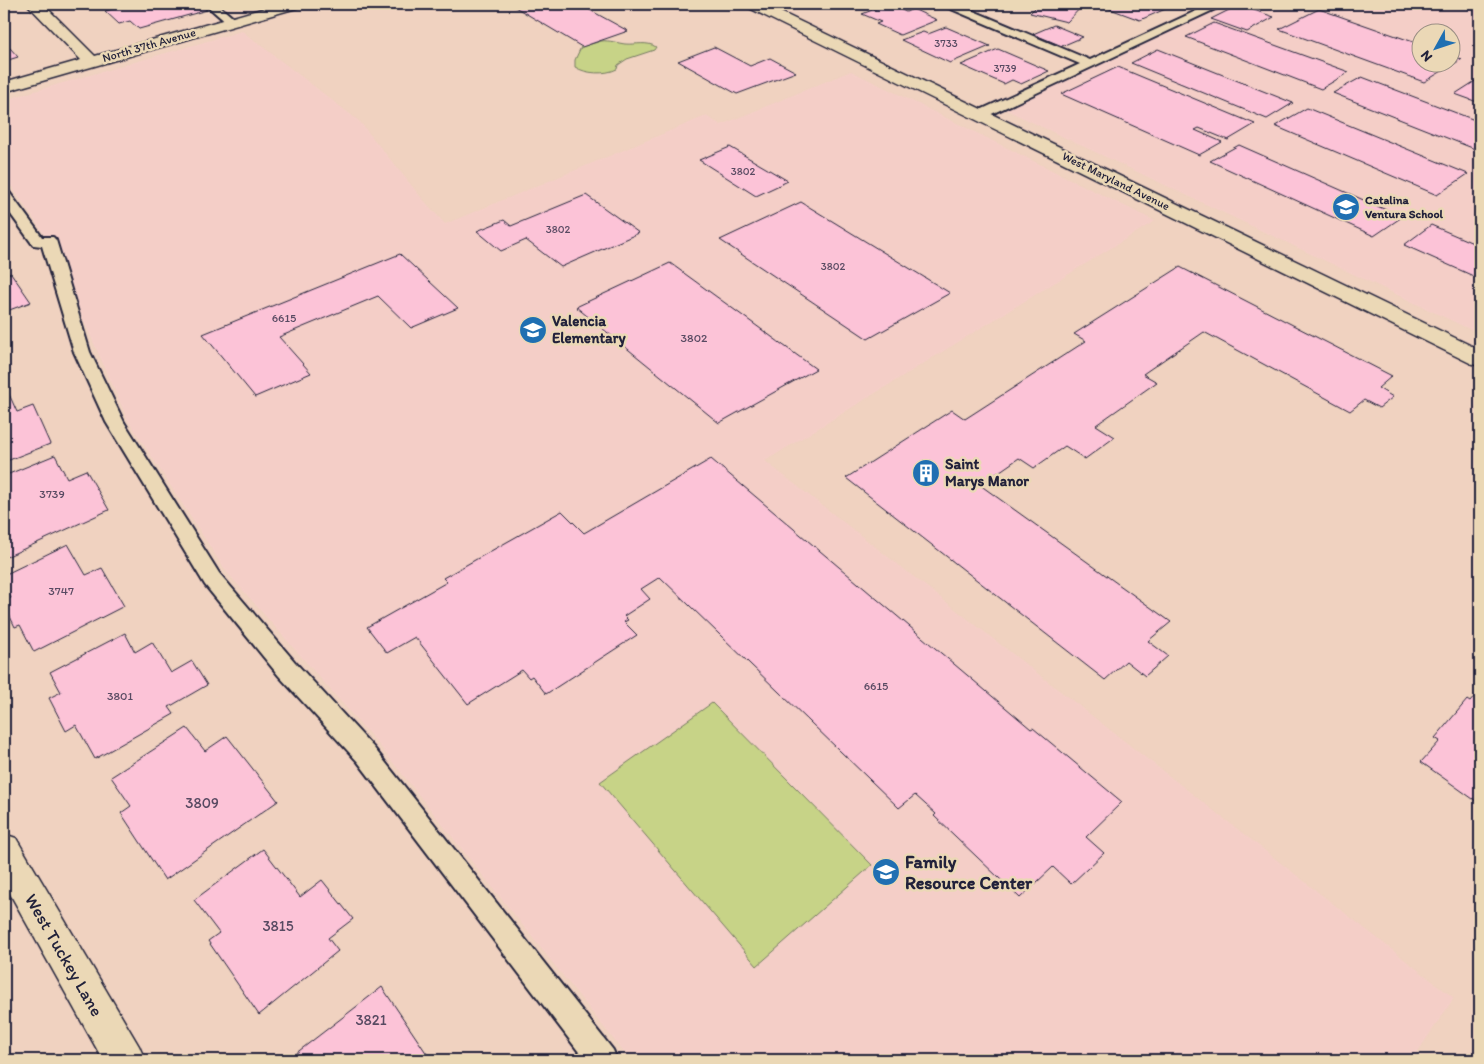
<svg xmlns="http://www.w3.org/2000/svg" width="1484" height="1064" viewBox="0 0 1484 1064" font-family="Itim,sans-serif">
<rect width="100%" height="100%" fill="#f0d2c0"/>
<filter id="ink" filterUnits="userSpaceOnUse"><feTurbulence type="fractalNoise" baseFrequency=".02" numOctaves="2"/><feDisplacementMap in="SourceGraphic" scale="10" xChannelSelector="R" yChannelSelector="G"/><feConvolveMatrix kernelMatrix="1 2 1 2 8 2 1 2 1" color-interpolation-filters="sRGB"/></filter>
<g filter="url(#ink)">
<!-- built -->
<g fill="#f4cec7" fill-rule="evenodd">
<path d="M1220,4H1480V334L1000,107ZM1422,32H1452V62H1422Z"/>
<polygon points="242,31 359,121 420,196 445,224 706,116 721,125 851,71 1155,221 765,461 1454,998 1412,1060 630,1060 379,745 225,570 128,420 48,240 4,175 4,100"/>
</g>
<!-- green -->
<g fill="#c7d387" stroke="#747a61">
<path d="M601,41C610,40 617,43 625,44C636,45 647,41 656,47L654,50L627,59L618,65L617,69C605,75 586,74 575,67V60L581,47Z"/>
<polygon points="712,703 872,865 757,966 600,782"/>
</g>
<!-- building -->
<g fill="#fcc3d7" stroke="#22223b">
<polygon points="133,4 168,4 172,7 182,4 198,4 207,10 139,29 130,21 119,24 105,11"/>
<polygon points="510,4 579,4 628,31 582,47"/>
<polygon points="888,4 906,12 913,9 937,20 900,35 876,24 881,22 862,14"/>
<polygon points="1026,4 1084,4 1067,22 1030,13 1037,6"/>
<polygon points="1106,4 1162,4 1170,7 1140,20 1102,6"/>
<polygon points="1239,5 1274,17 1247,32 1211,19"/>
<polygon points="1319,9 1422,45 1422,62 1452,62 1452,56 1462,59 1424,82 1279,29"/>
<polygon points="1214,23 1349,72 1321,89 1186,37"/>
<polygon points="1054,25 1083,37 1062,46 1033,34"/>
<polygon points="946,27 990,46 950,63 901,40 923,32 928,34"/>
<polygon points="714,47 750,66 770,58 796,72 737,94 678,61"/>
<polygon points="10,48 18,57 5,61 8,64 4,65 4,50"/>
<polygon points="998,49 1049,71 1021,84 1012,80 1004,84 961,65"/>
<polygon points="1158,49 1293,103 1267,119 1131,63"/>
<polygon points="1118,67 1255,124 1228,140 1199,128 1195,130 1222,142 1199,155 1061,94"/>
<polygon points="1362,77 1480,122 1480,151 1333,93"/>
<polygon points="1480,78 1480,103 1455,94"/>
<polygon points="1307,108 1468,174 1437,195 1275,126"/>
<polygon points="1239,145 1402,217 1374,236 1210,161"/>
<polygon points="730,147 788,181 756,196 699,160"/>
<polygon points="586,195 639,233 561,267 526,240 501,251 477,231 504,220 511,226"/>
<polygon points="801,202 950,293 868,339 720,240"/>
<polygon points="1431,225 1480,246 1480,279 1404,245"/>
<polygon points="400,254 458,308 411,328 378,296 279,337 311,373 255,397 203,334"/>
<polygon points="670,263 816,369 719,423 576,307"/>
<polygon points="1180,267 1392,376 1378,388 1393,397 1379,408 1364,400 1350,411 1204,332 1143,374 1157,382 1096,425 1115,437 1085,459 1065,446 1034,468 1019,458 980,485 1171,622 1148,641 1168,656 1145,676 1126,661 1105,680 846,478 952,410 965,419 1086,341 1074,334"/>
<polygon points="11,273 31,302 4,312 4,276"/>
<polygon points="8,392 17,412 33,406 50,444 4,462 4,393"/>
<polygon points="55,455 67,478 86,470 109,510 4,558 4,476"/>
<polygon points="711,459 1031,729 1033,728 1122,802 1086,837 1104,853 1071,884 1053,867 1020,898 934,816 936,814 915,795 899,808 660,577 641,589 650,599 624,616 628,620 624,622 637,635 546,694 532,676 529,678 522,670 468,704 415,637 387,653 367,627 447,582 443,578 562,511 584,533"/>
<polygon points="68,544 86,575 102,568 124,606 34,652 20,625 15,627 4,604 4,602 11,598 4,584 4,575"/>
<polygon points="125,633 135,652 152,642 171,673 192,661 207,685 169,707 174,714 95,759 76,725 66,731 49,698 61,692 50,672"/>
<polygon points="1480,690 1480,804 1421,762 1440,741 1435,738 1467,700 1470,702"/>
<polygon points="187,728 205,751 227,736 278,801 165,880 121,813 131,806 111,777"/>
<polygon points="263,849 300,897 322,880 353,919 328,938 338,951 259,1015 208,941 219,933 194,900"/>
<polygon points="382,987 431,1060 299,1060 295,1054"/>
</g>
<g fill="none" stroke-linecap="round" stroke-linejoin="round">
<!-- service casing -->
<g stroke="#22223b" stroke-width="4">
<g id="service">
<polygon points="205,4 217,4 238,22 236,24 228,24"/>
<polygon points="943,4 957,4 1090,60 1211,4 1226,4 981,119 976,118 974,115 976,112 1080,64 944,6"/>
<polygon points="4,191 9,192 42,237 53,237 56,240 90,352 124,422 219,573 295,662 374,748 613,1050 617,1060 585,1060 358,762 279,676 205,585 106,422 74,352 42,246 33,245 4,205"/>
</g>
</g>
<!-- minor casing -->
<g stroke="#22223b" stroke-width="3">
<g id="minor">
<polygon points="27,4 43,4 95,56 279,4 303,4 300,7 4,92 4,82 81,60"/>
<polygon points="4,834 16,838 139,1046 145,1060 103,1060 4,883"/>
</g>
</g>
<!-- tertiary casing -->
<g stroke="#22223b" stroke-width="3">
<polygon id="tertiary" points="744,4 764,4 1480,350 1480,366 1472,364 747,7"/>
</g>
<!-- service -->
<use href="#service" fill="#ebd8b6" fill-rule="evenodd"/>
<!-- minor -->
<use href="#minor" fill="#ebd8b6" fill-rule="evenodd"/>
<!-- tertiary -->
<use href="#tertiary" fill="#ebd8b6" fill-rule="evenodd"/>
</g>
</g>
<!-- icons -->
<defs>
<g id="school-disc" transform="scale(1.4375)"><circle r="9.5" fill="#1f6fb2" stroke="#ebd8b6"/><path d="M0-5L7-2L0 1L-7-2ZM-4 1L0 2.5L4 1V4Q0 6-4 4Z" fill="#fff"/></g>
<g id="building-disc" transform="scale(1.4375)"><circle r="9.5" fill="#1f6fb2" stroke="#ebd8b6"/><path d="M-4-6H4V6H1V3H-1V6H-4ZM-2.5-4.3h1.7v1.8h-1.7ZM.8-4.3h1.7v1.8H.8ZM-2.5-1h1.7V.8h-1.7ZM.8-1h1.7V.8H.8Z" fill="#fff"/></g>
</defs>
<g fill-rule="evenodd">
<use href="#school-disc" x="1346" y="207"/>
<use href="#school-disc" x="533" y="330"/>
<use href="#building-disc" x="926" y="473"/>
<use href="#school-disc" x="886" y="872"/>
</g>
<g text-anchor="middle" stroke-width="5" stroke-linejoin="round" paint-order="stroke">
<!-- far-number labels -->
<g font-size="11" fill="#584a62">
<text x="946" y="47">3733</text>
<text x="1005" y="72">3739</text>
<text x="743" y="175">3802</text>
<text x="558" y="233">3802</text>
<text x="833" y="270">3802</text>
</g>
<!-- far-street labels -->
<g font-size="12" fill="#22223b" stroke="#ebd8b6">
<text transform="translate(149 45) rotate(-16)" y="4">North 37th Avenue</text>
<text transform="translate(1116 181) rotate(26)" y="4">West Maryland Avenue</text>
</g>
<!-- far-poi labels -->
<g font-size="12" font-weight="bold" fill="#22223b" stroke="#ebd8b6" text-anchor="start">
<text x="1365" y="204">Catalina<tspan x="1365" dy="14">Ventura School</tspan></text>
</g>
<!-- number labels -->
<g font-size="12" fill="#584a62">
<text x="284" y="322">6615</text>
<text x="694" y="342">3802</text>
<text x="52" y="498">3739</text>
<text x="61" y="595">3747</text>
<text x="876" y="690">6615</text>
<text x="120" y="700">3801</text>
</g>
<!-- poi labels -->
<g font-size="15" font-weight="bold" fill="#22223b" stroke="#ebd8b6" text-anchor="start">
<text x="552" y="326">Valencia<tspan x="552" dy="17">Elementary</tspan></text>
<text x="945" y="469">Saint<tspan x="945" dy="17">Marys Manor</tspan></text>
</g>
<!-- near-number labels -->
<g font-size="15" fill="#584a62">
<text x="202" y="808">3809</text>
<text x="278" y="931">3815</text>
<text x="371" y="1025">3821</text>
</g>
<!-- near-poi labels -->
<g font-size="18" font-weight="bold" fill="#22223b" stroke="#ebd8b6" text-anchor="start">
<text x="905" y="868">Family<tspan x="905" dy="21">Resource Center</tspan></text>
</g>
<!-- near-street labels -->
<g font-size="18" fill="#22223b" stroke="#ebd8b6">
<text transform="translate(64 955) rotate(60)" y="6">West Tuckey Lane</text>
</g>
</g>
<!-- margin -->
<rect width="1484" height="1064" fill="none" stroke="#ebd8b6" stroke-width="20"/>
<rect x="10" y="10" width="1464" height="1044" fill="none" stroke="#22223b" stroke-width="2" filter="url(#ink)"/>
<!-- north arrow -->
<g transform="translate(1436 48) rotate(230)"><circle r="24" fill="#ebd8b6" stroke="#9b8f85"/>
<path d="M0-4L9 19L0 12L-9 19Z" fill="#1f6fb2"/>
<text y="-8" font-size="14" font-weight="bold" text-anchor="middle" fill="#22223b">N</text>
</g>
</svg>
